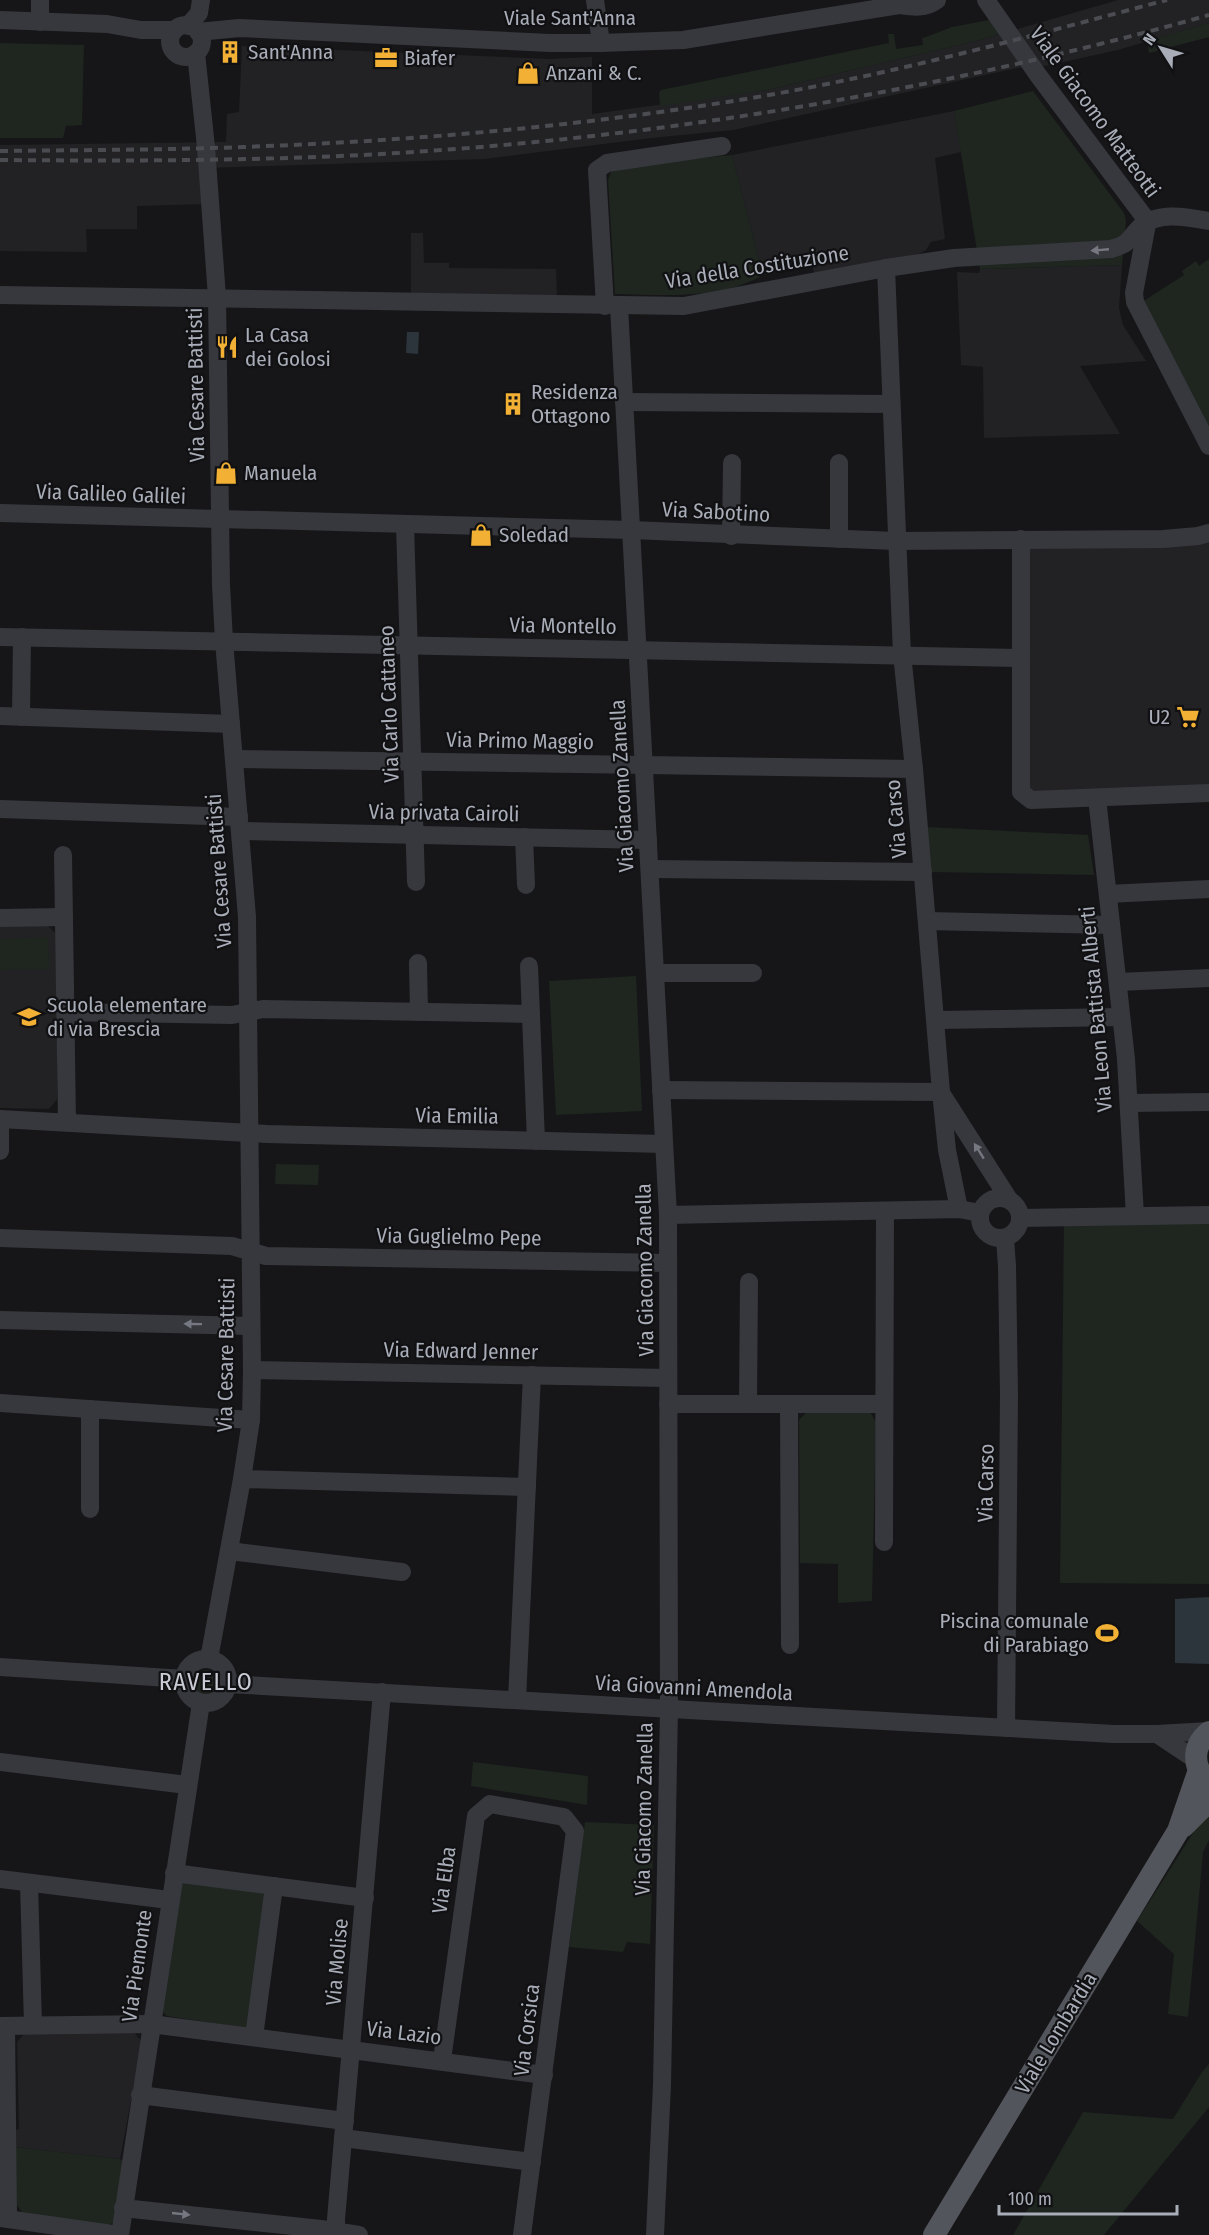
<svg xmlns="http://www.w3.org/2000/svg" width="1209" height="2235" viewBox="0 0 1209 2235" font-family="'Fira Sans Condensed',sans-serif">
<rect width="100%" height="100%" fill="#161618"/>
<!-- built -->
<g fill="#222225">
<polygon points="1118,0 1209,0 1209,23 1118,50 1045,66 1038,64 1014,30"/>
<polygon points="999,34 1022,67 733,130 651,138 484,159 205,168 208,204 137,206 137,229 86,229 87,252 0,251 0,145 226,142 227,114 239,112 242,46 549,59 592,57 592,114 767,90 976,41"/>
<polygon points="954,111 961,152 935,158 945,239 931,242 926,250 911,258 815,276 812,264 763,275 732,155"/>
<polygon points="411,233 423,233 424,263 449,263 449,268 556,269 557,296 411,293"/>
<polygon points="1122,265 1119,308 1123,325 1146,361 1080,366 1120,434 984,438 983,367 961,365 957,272 979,273 980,269"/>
<polygon points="1209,536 1209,791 1099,796 1023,791 1023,541"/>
<polygon points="47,925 57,935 57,1099 49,1109 0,1108 0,926"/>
<polygon points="133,2031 142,2042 120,2159 15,2147 15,2130 19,2129 17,2042 24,2034"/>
</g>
<!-- green -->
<g fill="#1e261f">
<polygon points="989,20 999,34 976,41 767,90 660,106 659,93 661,90 889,43 888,34 894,34 896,49 923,45 922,38 926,37 952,27"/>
<polygon points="1209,23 1209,37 1149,53 1147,41"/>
<polygon points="0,43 84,45 82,125 66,126 63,138 0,138"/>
<polygon points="1033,91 1124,213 1126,221 1122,265 980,269 954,111"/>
<path d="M732,155L763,275C720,300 663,295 615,294L608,180L613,167Z"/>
<polygon points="1209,259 1209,433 1142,302 1184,275 1182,271 1196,261 1199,266"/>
<polygon points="926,827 1088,835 1094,875 930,872"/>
<polygon points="48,937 49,969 0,970 0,939"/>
<polygon points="636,976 642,1111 556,1115 549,981"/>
<polygon points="276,1164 319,1165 318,1185 275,1184"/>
<polygon points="1064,1221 1209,1221 1209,1584 1060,1583"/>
<polygon points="808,1411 870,1412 876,1422 872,1601 838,1603 838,1564 800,1563 799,1420"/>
<circle cx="206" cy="1682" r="12"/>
<polygon points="473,1762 588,1776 587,1805 471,1786"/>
<polygon points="1209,1808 1209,1840 1203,1852 1188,2017 1168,2014 1174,1954 1137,1921"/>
<polygon points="585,1822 654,1825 650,1944 627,1942 623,1952 569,1947"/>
<polygon points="181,1880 261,1889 265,1898 250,2020 246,2028 167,2016 161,2010"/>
<polygon points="1209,2064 1209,2107 1104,2235 1013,2235 1083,2112 1173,2119 1202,2072"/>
<polygon points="15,2147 120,2159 123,2161 115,2221 108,2226 22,2212 14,2201"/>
</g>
<!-- water -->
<g fill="#2c353c">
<polygon points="407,332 419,332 418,354 406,353"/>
<polygon points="1209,1597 1209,1664 1175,1663 1175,1599"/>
</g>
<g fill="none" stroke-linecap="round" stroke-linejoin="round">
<!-- minor -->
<g stroke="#37383d" stroke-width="18">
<polyline points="40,0 40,22"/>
<polyline points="595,0 601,43"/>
<polyline points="986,0 1038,75 1148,222"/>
<polyline points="0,20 107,24 141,30 175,30"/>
<circle cx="186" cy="41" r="16"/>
<polyline points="188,26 199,13 201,0"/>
<path d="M198,32L239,28L550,43H601L683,40L899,5C913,7 925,9 937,0"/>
<polyline points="196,53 206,147 217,297 221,585 224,641 247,917 252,1370 251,1420 242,1479 209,1659"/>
<polyline points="1147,224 1134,293 1135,302 1209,446"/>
<polyline points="886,268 902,654 914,769 941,1092 947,1150 959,1209"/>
<path d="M0,295L684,306L886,268L954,258L1111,249C1132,243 1127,240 1140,227C1158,211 1187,217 1209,221"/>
<polyline points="605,306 597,170 607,163 722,146"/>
<polyline points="619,306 668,1215 669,1709 662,2085 655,2235"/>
<polyline points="624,402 890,404"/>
<polyline points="839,463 839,539"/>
<polyline points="0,513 631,530 896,541 1163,539 1198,536 1209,533"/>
<polyline points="405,525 416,882"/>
<polyline points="731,536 732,463"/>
<polyline points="1021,539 1021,792 1031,800 1209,793"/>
<polyline points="0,637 1021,658"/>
<polyline points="0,716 231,724"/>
<polyline points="21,717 22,637"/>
<polyline points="234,759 914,769"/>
<polyline points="1097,798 1126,1059 1135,1216"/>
<polyline points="0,809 239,817"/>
<polyline points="240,831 648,840"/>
<polyline points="524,837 526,885"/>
<polyline points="63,855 67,1122"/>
<polyline points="650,869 923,872"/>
<polyline points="1108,894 1209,889"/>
<polyline points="0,918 64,917"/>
<polyline points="927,921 1111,925"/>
<polyline points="418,963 419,1012"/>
<polyline points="529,966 536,1141"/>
<polyline points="655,973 753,973"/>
<polyline points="1118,982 1209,978"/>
<polyline points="65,1012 232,1015 263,1009 531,1014"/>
<polyline points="936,1020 1121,1017"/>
<polyline points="661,1090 941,1092"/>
<polyline points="943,1096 1010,1201"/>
<polyline points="1129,1103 1209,1102"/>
<polyline points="0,1119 267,1134 664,1144"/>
<polyline points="0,1151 0,1119"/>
<circle cx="1000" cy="1218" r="20"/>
<polyline points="668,1215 959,1209 980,1213"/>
<polyline points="1020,1218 1209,1215"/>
<polyline points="0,1238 232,1246 266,1256 668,1263"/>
<polyline points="1005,1238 1007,1266 1009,1395 1006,1728"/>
<polyline points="0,1320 251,1326"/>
<polyline points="252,1370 668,1378"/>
<polyline points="0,1403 251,1420"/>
<polyline points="668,1404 884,1404"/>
<polyline points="748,1404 749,1282"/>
<polyline points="789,1404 790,1645"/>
<polyline points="90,1409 90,1509"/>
<polyline points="242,1479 527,1487"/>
<polyline points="884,1542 885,1211"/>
<polyline points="229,1551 402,1572"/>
<circle cx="206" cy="1681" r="22"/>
<polyline points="0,1667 184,1679"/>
<polyline points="228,1684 1114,1734 1157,1734 1209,1731"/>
<polyline points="517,1700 532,1375"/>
<polyline points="1157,1734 1196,1760"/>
<polyline points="0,1762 187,1785"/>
<polyline points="174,1873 365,1898"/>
<polyline points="0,1879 169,1900"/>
<polyline points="29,1883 33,2025"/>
<polyline points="0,2026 151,2024 544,2075"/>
<polyline points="6,2026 8,2218"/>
<polyline points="254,2037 274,1886"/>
<polyline points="442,2060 476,1816 490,1804 564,1817 575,1831 522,2235"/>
<polyline points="140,2095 345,2121"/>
<polyline points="343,2138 532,2162"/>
<polyline points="123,2208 321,2229 359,2235"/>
<polyline points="0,2218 119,2235"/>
<polyline points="120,2235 201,1703"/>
<polyline points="336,2235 336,2219 382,1692"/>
</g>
<!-- major -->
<g stroke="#53555c" stroke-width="22">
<path d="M1208,1782C1192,1767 1192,1746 1209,1732"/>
<polyline points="1184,1826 1209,1801"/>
<polyline points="934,2235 1178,1831 1199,1770"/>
</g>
<!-- rail -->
<g stroke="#4a4c52" stroke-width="4" stroke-dasharray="8 6" stroke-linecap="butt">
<path d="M0,151C81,150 162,150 243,147C409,141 575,127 739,100C884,77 1026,37 1167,0"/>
<path d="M0,160C127,161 254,161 381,154C661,138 939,91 1209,15"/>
</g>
</g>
<!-- one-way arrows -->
<defs><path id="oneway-solid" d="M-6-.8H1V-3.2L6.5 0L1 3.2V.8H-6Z" transform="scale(1.5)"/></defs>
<g fill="#757881">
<use href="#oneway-solid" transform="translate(1100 250) rotate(175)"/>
<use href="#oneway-solid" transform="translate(979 1151) rotate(-122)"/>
<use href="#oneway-solid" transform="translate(193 1324) rotate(-179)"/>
<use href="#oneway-solid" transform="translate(181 2214) rotate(6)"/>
</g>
<!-- icons -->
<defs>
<g id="building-bare" transform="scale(1.8)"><path d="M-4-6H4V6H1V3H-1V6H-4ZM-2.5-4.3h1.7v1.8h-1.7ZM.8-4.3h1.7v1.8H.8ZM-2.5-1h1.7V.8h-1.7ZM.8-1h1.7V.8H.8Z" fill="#f2b134" stroke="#111113" stroke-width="2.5" paint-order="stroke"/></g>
<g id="office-bare" transform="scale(1.8)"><path d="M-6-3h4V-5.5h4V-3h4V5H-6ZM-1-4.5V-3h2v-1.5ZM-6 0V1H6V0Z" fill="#f2b134" stroke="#111113" stroke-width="2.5" paint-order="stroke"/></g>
<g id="shop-bare" transform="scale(1.8)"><path d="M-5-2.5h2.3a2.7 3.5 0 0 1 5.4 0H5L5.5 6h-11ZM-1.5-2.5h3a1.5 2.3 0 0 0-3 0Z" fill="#f2b134" stroke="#111113" stroke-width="2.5" paint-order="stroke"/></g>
<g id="restaurant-bare" transform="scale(1.8)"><path d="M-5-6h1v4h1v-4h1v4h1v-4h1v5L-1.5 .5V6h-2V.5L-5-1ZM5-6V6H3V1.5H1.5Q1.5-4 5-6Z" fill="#f2b134" stroke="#111113" stroke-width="2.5" paint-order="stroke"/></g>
<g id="supermarket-bare" transform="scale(1.8)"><path d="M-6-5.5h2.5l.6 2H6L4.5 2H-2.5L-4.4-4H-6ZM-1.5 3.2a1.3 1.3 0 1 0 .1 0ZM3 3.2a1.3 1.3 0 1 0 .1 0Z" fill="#f2b134" stroke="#111113" stroke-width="2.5" paint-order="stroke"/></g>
<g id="school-bare" transform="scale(1.8)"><path d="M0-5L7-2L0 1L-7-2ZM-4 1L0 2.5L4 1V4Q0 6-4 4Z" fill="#f2b134" stroke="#111113" stroke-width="2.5" paint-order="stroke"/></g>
<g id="stadium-bare" transform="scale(1.8)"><path d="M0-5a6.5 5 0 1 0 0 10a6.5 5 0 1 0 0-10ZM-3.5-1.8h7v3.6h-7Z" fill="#f2b134" stroke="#111113" stroke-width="2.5" paint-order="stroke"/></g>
</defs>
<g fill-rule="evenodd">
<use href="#building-bare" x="230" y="52"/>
<use href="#office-bare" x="386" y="58"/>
<use href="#shop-bare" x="528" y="73"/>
<use href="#restaurant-bare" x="227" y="347"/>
<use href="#building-bare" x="513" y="404"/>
<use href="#shop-bare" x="226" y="473"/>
<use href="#shop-bare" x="481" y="535"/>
<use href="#supermarket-bare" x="1188" y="717"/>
<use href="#school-bare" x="29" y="1017"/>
<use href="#stadium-bare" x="1107" y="1633"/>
</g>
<g text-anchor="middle" stroke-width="4.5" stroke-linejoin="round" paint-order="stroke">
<!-- street labels -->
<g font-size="21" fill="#a8adb8" stroke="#111113">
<text x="570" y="25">Viale Sant'Anna</text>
<text transform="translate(1095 112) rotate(54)" y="7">Viale Giacomo Matteotti</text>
<text transform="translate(757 267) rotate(-9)" y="7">Via della Costituzione</text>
<text transform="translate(196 385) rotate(-91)" y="7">Via Cesare Battisti</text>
<text transform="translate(111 494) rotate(2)" y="7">Via Galileo Galilei</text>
<text transform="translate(716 512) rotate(3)" y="7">Via Sabotino</text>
<text transform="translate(563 626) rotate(1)" y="7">Via Montello</text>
<text transform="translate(389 704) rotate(-92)" y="7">Via Carlo Cattaneo</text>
<text transform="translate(520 741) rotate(1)" y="7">Via Primo Maggio</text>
<text transform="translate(622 786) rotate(-93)" y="7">Via Giacomo Zanella</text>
<text transform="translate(444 813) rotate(1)" y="7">Via privata Cairoli</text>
<text transform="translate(896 819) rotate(-95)" y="7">Via Carso</text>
<text transform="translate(219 871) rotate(-94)" y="7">Via Cesare Battisti</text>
<text transform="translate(1096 1009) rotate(-95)" y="7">Via Leon Battista Alberti</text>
<text transform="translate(457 1116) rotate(1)" y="7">Via Emilia</text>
<text transform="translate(459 1237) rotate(1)" y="7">Via Guglielmo Pepe</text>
<text transform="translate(645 1270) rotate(-91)" y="7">Via Giacomo Zanella</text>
<text transform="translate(461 1351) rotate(1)" y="7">Via Edward Jenner</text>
<text transform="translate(226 1355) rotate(-89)" y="7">Via Cesare Battisti</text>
<text transform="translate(986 1483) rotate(-89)" y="7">Via Carso</text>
<text transform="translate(694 1688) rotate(3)" y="7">Via Giovanni Amendola</text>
<text transform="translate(644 1809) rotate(-89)" y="7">Via Giacomo Zanella</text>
<text transform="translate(444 1880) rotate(-82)" y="7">Via Elba</text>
<text transform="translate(337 1962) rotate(-85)" y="7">Via Molise</text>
<text transform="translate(137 1966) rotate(-82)" y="7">Via Piemonte</text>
<text transform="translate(527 2030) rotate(-83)" y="7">Via Corsica</text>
<text transform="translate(404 2033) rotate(7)" y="7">Via Lazio</text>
<text transform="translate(1056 2033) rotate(-59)" y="7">Viale Lombardia</text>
</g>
<!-- poi labels -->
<g font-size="21" fill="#a8adb8" stroke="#111113" text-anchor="start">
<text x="248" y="59">Sant'Anna</text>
<text x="404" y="65">Biafer</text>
<text x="546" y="80">Anzani &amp; C.</text>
<text x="245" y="342">La Casa<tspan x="245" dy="24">dei Golosi</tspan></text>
<text x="531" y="399">Residenza<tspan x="531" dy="24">Ottagono</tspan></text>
<text x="244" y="480">Manuela</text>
<text x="499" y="542">Soledad</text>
<text x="1170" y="724" text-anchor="end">U2</text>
<text x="47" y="1012">Scuola elementare<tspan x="47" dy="24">di via Brescia</tspan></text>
<text x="1089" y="1628" text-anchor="end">Piscina comunale<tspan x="1089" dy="24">di Parabiago</tspan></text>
</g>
<!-- quarter labels -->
<g font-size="24" letter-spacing="1.5" fill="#c9ccd4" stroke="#111113">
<text x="206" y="1690">RAVELLO</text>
</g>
</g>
<!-- north arrow -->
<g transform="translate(1161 48) rotate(307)" stroke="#111113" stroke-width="4.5" paint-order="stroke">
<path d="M0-4.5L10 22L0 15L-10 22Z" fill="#a8adb8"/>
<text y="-9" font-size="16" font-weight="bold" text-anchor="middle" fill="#a8adb8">N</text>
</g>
<!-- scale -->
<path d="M999 2205v9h178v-9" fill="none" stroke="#a8adb8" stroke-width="3"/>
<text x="1008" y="2205" font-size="18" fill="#a8adb8" stroke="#111113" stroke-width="4.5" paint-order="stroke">100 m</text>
</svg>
